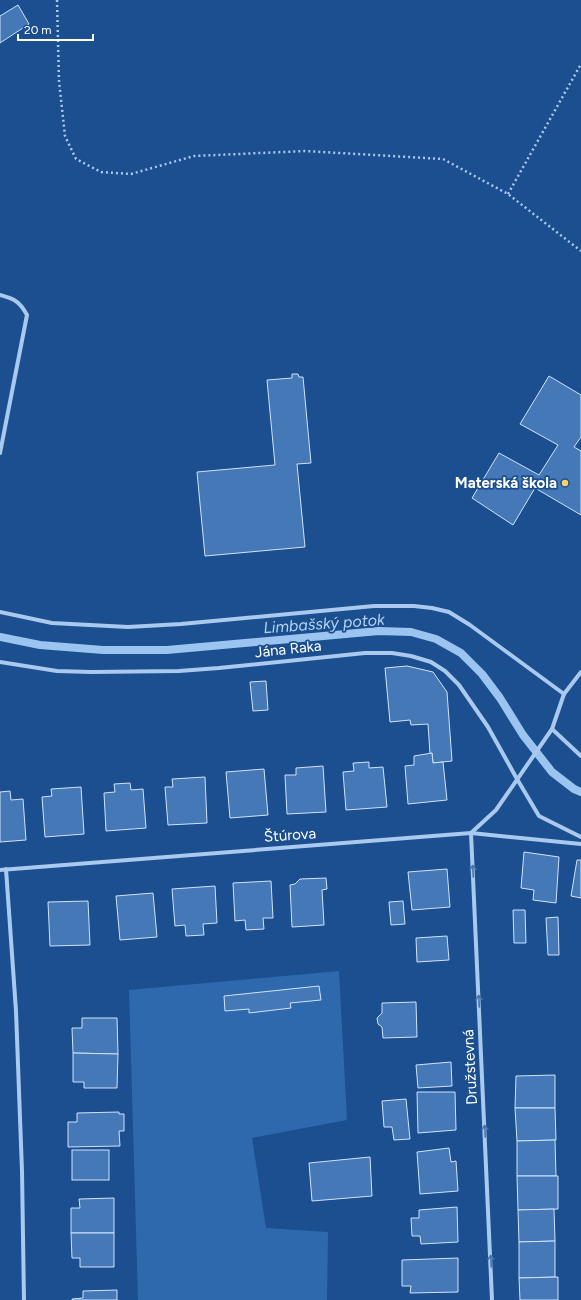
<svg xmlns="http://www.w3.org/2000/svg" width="581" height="1300" font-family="Figtree,sans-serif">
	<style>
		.green { fill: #2e69ad }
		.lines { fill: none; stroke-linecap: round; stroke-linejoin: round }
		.stream { stroke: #9cc4f0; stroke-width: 8 }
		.building { fill: #4478b7; stroke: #cfe3fa }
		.path { stroke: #a9c9ee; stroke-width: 2.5; stroke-dasharray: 2 3; stroke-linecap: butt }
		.minor { stroke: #a9c9ee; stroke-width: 4 }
		.oneway { stroke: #4674ac }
		.poi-dot { fill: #ffd166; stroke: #1b4f8f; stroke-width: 1.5 }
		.labels { text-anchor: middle; stroke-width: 3.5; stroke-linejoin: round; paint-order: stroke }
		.poi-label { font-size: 15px; font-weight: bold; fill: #fff; stroke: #1b4f8f; text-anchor: end }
		.street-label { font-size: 15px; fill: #fff; stroke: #1b4f8f }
		.water-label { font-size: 16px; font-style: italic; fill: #b5d3f5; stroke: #1b4f8f }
	</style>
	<rect width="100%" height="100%" fill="#1b4f8f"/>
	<polygon class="green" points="339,971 347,1120 252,1138 266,1228 328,1232 327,1300 138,1300 129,990"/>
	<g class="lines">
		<polyline class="stream" points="0,637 40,645 103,650 167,650 379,631 411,632 436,639 461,653 482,674 500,698 523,735 552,772 574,789 581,792"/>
	</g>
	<g class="building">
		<polygon points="18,5 29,24 0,43 0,16"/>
		<polygon points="292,374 298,374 299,377 303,377 311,463 297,464 305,547 205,556 197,472 275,465 267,380 292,378"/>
		<polygon points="549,376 581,395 581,437 574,447 581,451 581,515 535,488 513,525 472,498 499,453 539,475 558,445 520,424"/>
		<polygon points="407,666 433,672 447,692 452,761 433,763 432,753 430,754 428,724 411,725 410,720 390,722 385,668"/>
		<polygon points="266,681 268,710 253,711 250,682"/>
		<polygon points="432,753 433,763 443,762 447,800 408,804 405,766 414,765 414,756"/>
		<polygon points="369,762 369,768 383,767 387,807 346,810 343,772 354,771 353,763"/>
		<polygon points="323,766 326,812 287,814 285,775 296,775 296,768"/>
		<polygon points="264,769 268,815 230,818 226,772"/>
		<polygon points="205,777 207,823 168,825 165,787 173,787 172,779"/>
		<polygon points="130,783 131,790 143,789 146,828 106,831 104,793 115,792 114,784"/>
		<polygon points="81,787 84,834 45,837 42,797 52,796 51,789"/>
		<polygon points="10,791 11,800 23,799 26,840 0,842 0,792"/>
		<polygon points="524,852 559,857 556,903 533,900 534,890 521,888"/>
		<polygon points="577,860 581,860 581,898 571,896"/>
		<polygon points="447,869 450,907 412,910 408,872"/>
		<polygon points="326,878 327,889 322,890 324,925 292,927 290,885 295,884 300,879"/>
		<polygon points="271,881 273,918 263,918 264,929 246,930 245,920 235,921 233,883"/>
		<polygon points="215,886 217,923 203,924 204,935 186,936 185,925 175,926 172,889"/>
		<polygon points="153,893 157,937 120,940 116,896"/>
		<polygon points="88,901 90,945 50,946 48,902"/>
		<polygon points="403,901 405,924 391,925 389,902"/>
		<polygon points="513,910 525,910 526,943 514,943"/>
		<polygon points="558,917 559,955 548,955 546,918"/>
		<polygon points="447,936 449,960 417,962 416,938"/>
		<polygon points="319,986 321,1000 290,1003 291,1008 249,1013 249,1009 225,1011 224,996"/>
		<polygon points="416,1002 417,1037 383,1038 382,1027 378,1024 377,1018 382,1013 382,1003"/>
		<polygon points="82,1018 117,1018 118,1054 73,1053 72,1028 82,1028"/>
		<polygon points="73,1053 118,1054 117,1088 84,1088 84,1082 73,1082"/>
		<polygon points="451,1062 452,1086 418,1088 416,1065"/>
		<polygon points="555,1075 555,1108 515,1108 516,1076"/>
		<polygon points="417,1092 455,1092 456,1130 418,1133"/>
		<polygon points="406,1099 410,1139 394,1140 392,1127 384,1127 382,1101"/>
		<polygon points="515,1108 555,1108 556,1140 517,1141"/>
		<polygon points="119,1112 119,1114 124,1114 124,1131 119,1131 120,1146 68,1147 68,1122 77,1122 77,1113"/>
		<polygon points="555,1140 556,1176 517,1176 517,1141"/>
		<polygon points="449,1148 451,1162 456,1161 458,1191 420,1194 417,1152"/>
		<rect x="72" y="1150" width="37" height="30"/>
		<polygon points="370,1157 372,1196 312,1201 309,1163"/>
		<polygon points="517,1176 558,1176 558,1209 518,1210"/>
		<polygon points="114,1198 114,1233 71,1233 71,1208 80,1208 79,1199"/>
		<polygon points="457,1207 458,1242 421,1244 420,1236 412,1236 411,1218 419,1218 419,1210"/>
		<polygon points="554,1209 555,1241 519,1242 518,1210"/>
		<polygon points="71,1233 114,1233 114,1267 80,1267 80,1258 72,1258"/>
		<polygon points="555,1241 555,1277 519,1278 519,1242"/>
		<polygon points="458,1258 458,1292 410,1293 411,1286 402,1286 402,1260"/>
		<polygon points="558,1277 558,1300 520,1300 519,1278"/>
		<polygon points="117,1290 117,1300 72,1300 72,1299 83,1298 83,1291"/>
	</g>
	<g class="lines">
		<g class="path">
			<polyline points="57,0 59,81 65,136 76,159 101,172 131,174 194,156 305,151 443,159 508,194 581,251"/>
			<polyline points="508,194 581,64"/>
		</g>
		<g class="minor">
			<path d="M0,295C15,299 20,302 27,315L0,453"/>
			<polyline points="0,612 52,623 128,627 181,624 374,606 414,606 432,608 449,612 470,625 564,694"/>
			<polyline points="0,662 57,671 91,672 179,671 219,668 365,653 392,653 411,656 431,662 445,671 459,685 488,727 517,779 539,816 581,837"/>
			<polyline points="552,729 581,756"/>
			<polyline points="471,833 492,1300"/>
			<polyline points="471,833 496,810 552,729 564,694 581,672"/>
			<polyline points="6,869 16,1011 22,1171 24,1300"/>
			<polyline points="0,870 471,833 581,844"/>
		</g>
	</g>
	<defs><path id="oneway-shaft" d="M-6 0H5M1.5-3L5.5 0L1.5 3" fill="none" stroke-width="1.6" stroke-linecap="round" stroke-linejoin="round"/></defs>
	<g class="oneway">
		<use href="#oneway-shaft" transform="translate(473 871) rotate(-93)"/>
		<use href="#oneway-shaft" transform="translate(479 1001) rotate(-93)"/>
		<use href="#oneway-shaft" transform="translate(485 1131) rotate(-93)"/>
		<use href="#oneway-shaft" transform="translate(491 1261) rotate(-93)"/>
	</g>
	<circle class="poi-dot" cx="565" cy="483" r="4"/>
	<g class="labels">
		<g class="poi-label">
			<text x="557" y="488">Materská škola</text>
		</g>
		<g class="street-label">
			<text transform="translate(288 649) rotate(-6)" y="5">Jána Raka</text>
			<text transform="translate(290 835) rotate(-4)" y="5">Štúrova</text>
			<text transform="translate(470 1067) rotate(-93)" y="5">Družstevná</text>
		</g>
		<g class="water-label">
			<text transform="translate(324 623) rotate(-4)" y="6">Limbašský potok</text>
		</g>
	</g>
	<path d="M18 34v6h75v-6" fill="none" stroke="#ffffff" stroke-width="2"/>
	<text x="24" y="34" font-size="12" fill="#ffffff" stroke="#1b4f8f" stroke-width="3" paint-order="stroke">20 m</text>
</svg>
